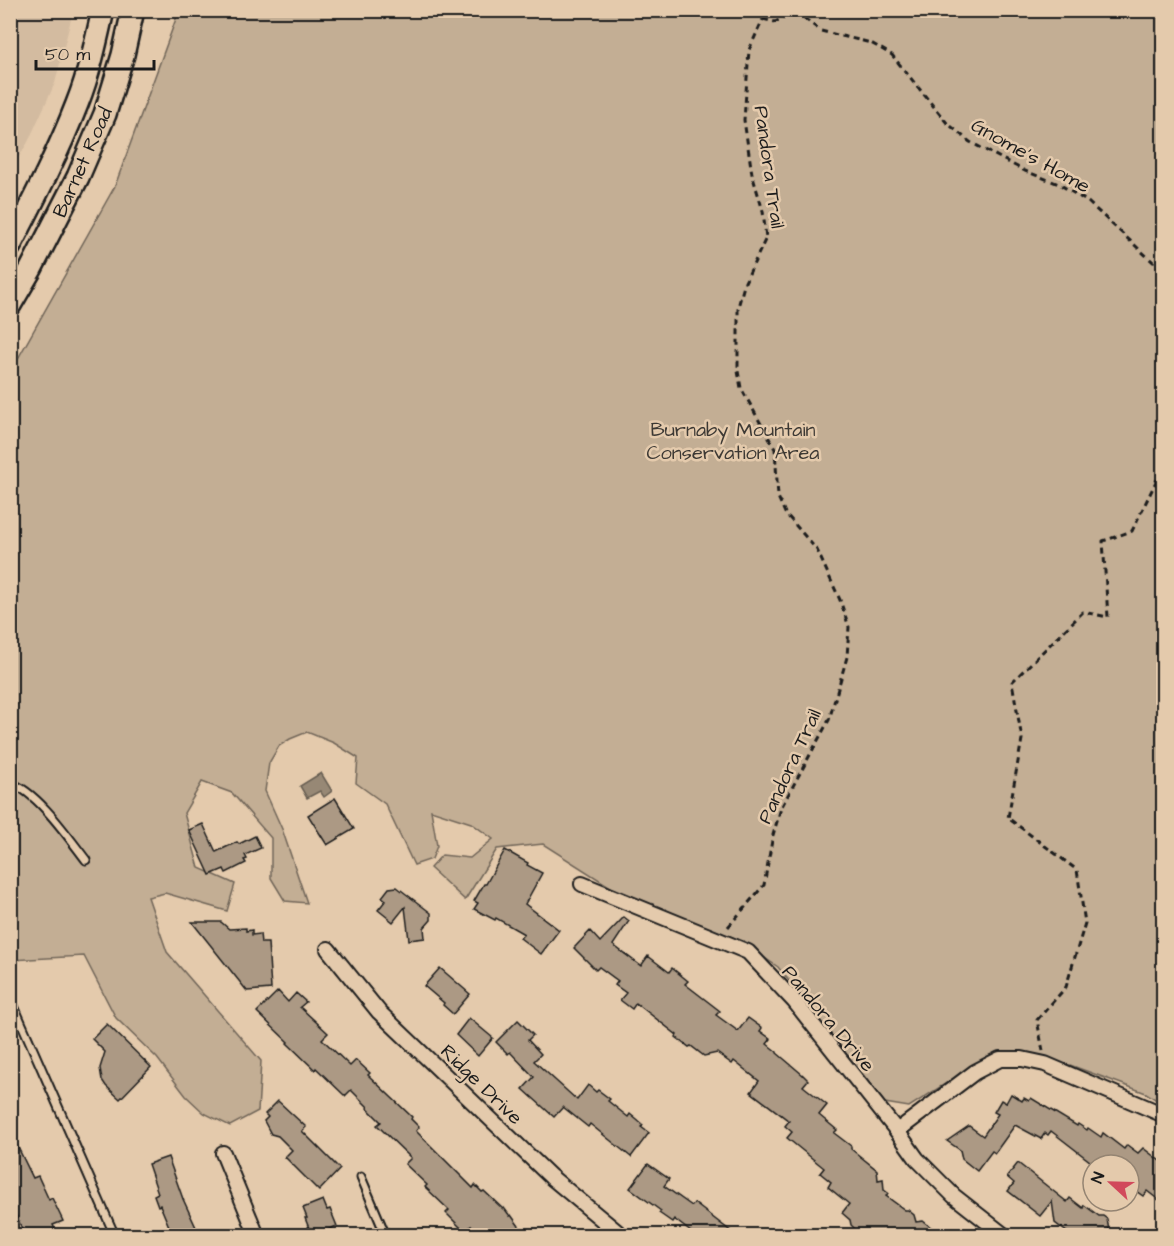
<svg xmlns="http://www.w3.org/2000/svg" width="1174" height="1246" font-family="'Architects Daughter',sans-serif">
	<style>
		.built { fill: #d3bba0 }
		.green { fill: #c3ae94; stroke: #706558; stroke-width: 1.5 }
		.water { fill: #978875; stroke: #665d51; stroke-width: 1.5 }
		.building { fill: #ac9984; stroke: #1c1c1c; stroke-width: 1.5 }
		.lines { fill: none; stroke-linecap: round; stroke-linejoin: round }
		.lane-casing { stroke: #1c1c1c; stroke-width: 11 }
		.street-casing { stroke: #1c1c1c; stroke-width: 18 }
		.primary-casing { stroke: #1c1c1c; stroke-width: 26 }
		.path { stroke: #1c1c1c; stroke-width: 3; stroke-dasharray: 6 4.5; stroke-linecap: butt }
		.lane { stroke: #e4caac; stroke-width: 7 }
		.street { stroke: #e4caac; stroke-width: 14 }
		.primary { stroke: #e4caac; stroke-width: 21 }
		.labels { text-anchor: middle; stroke-width: 5; stroke-linejoin: round; paint-order: stroke }
		.street-label { font-size: 20px; fill: #1c1c1c; stroke: #e4caac }
		.park-label { font-size: 20px; fill: #3d3934; stroke: #e4caac }
	</style>
	<rect width="100%" height="100%" fill="#e4caac"/>
	<filter id="ink" filterUnits="userSpaceOnUse"><feTurbulence type="fractalNoise" baseFrequency=".0167" numOctaves="2"/><feDisplacementMap in="SourceGraphic" scale="12" xChannelSelector="R" yChannelSelector="G"/><feConvolveMatrix kernelMatrix="1 2 1 2 8 2 1 2 1" color-interpolation-filters="sRGB"/></filter>
	<g filter="url(#ink)">
		<polygon class="built" points="11,10 73,11 55,83 28,142 11,170"/>
		<polygon class="green" points="177,11 1163,11 1163,1104 1146,1093 1070,1065 990,1055 909,1107 885,1103 778,967 737,939 620,893 543,844 497,849 465,900 430,868 442,855 470,858 493,839 471,823 431,810 437,846 432,859 414,865 385,804 356,783 358,758 334,743 307,732 290,739 279,746 269,763 265,791 282,829 307,903 285,901 271,878 271,838 232,793 202,782 184,813 199,868 235,884 227,911 165,893 148,897 167,952 261,1061 258,1111 230,1126 204,1113 186,1096 157,1058 116,1018 84,956 11,960 11,371 115,186 177,16"/>
		<polygon class="water" points="321,773 332,791 324,797 320,791 307,798 300,786"/>
		<g class="building">
			<polygon points="335,798 354,829 327,845 308,815"/>
			<polygon points="203,824 216,852 237,842 239,844 255,836 261,848 245,855 247,859 244,860 246,863 226,873 224,869 210,875 189,830"/>
			<polygon points="505,850 528,863 527,865 542,873 525,904 559,930 541,954 520,938 524,934 496,918 495,920 474,909 478,903 474,901 484,884 486,884"/>
			<polygon points="397,887 431,913 431,920 424,928 425,938 409,940 405,907 393,922 378,910 386,900 382,897 389,888"/>
			<polygon points="624,917 629,921 613,945 641,966 648,956 669,972 672,968 688,981 685,984 720,1011 716,1015 738,1031 748,1018 762,1028 760,1031 771,1039 767,1044 777,1052 777,1053 803,1075 808,1080 803,1086 827,1105 819,1115 837,1130 834,1133 851,1146 851,1149 877,1170 878,1180 883,1179 884,1190 888,1193 886,1196 905,1210 908,1210 914,1215 916,1222 923,1221 942,1236 855,1236 855,1229 851,1225 850,1220 842,1213 849,1204 828,1187 831,1182 820,1173 824,1168 787,1138 792,1132 785,1126 789,1121 751,1092 759,1081 734,1061 732,1064 717,1053 704,1056 691,1046 689,1047 676,1037 677,1035 636,1003 632,1009 620,1000 626,993 615,985 618,981 599,967 596,970 574,948 590,931 600,942"/>
			<polygon points="192,922 221,922 229,929 246,928 246,931 252,930 252,935 260,934 261,943 268,943 271,989 247,991"/>
			<polygon points="440,968 470,994 453,1014 443,1005 444,1003 424,986"/>
			<polygon points="278,991 288,1002 296,993 306,1002 300,1007 328,1033 322,1039 350,1066 356,1060 370,1073 368,1075 412,1117 411,1119 419,1127 416,1131 473,1188 475,1185 482,1192 484,1191 503,1209 504,1208 510,1216 511,1215 526,1236 478,1236 471,1226 465,1232 446,1213 449,1210 425,1187 427,1185 405,1164 411,1158 377,1125 381,1122 367,1108 368,1107 351,1090 345,1096 316,1068 315,1070 287,1043 288,1042 257,1012"/>
			<polygon points="469,1018 493,1038 478,1056 456,1035"/>
			<polygon points="518,1020 533,1035 528,1040 541,1054 534,1061 577,1100 588,1085 596,1092 598,1090 610,1099 608,1101 628,1117 630,1114 643,1125 641,1127 649,1133 631,1157 590,1124 588,1127 563,1107 554,1117 523,1089 534,1077 510,1052 508,1054 496,1042"/>
			<polygon points="107,1024 151,1067 120,1099 106,1086 102,1080 100,1068 105,1052 92,1039"/>
			<polygon points="1011,1094 1022,1101 1024,1098 1029,1101 1031,1098 1077,1126 1078,1124 1087,1130 1088,1128 1101,1137 1103,1133 1124,1149 1127,1145 1138,1153 1143,1148 1164,1164 1164,1204 1147,1191 1143,1196 1129,1186 1129,1165 1095,1165 1051,1131 1048,1135 1045,1133 1041,1139 1015,1125 995,1153 992,1151 977,1171 962,1159 960,1150 947,1141 969,1126 983,1136 998,1114 994,1112 1001,1100 1006,1103"/>
			<polygon points="278,1101 306,1127 302,1131 340,1169 319,1191 285,1157 292,1150 278,1136 271,1134 264,1121 268,1117 265,1114"/>
			<polygon points="10,1131 33,1178 38,1176 49,1200 52,1198 63,1221 53,1225 58,1236 25,1236 17,1217 10,1203"/>
			<polygon points="168,1157 183,1199 200,1236 173,1236 160,1205 158,1206 154,1195 158,1193 148,1164"/>
			<polygon points="1018,1163 1067,1202 1070,1198 1083,1208 1084,1205 1099,1216 1103,1216 1107,1219 1110,1236 1072,1236 1055,1223 1052,1201 1040,1216 1008,1191 1014,1183 1007,1177"/>
			<polygon points="648,1164 669,1179 664,1186 692,1206 694,1203 737,1236 696,1236 674,1219 672,1222 659,1213 661,1211 630,1188"/>
			<polygon points="323,1200 327,1210 330,1209 337,1226 312,1236 305,1218 307,1218 303,1208"/>
		</g>
		<g class="lines">
			<g class="lane-casing">
				<g id="lane">
					<path d="M10,783C37,791 69,838 86,860"/>
					<polyline points="10,997 115,1236"/>
					<polyline points="361,1177 386,1236"/>
				</g>
			</g>
			<g class="street-casing">
				<g id="street">
					<polyline points="582,884 748,952 794,1001 897,1131 917,1159 954,1196 1005,1236"/>
					<polyline points="328,949 379,1012 551,1177 622,1236"/>
					<polyline points="897,1131 975,1072 1000,1059 1022,1059 1045,1064 1164,1115"/>
					<polyline points="223,1153 257,1236"/>
				</g>
			</g>
			<g class="primary-casing">
				<g id="primary">
					<path d="M10,246C34,199 58,153 77,104C89,74 96,42 103,10"/>
					<polyline points="10,305 31,269 78,177 105,114 123,55 133,10"/>
				</g>
			</g>
			<g class="path">
				<polyline points="757,10 763,19"/>
				<polyline points="796,12 821,31 871,43 892,55 947,123 970,142 1025,171 1059,184 1088,202 1164,272"/>
				<polyline points="763,19 775,22 798,10"/>
				<polyline points="728,927 764,885 773,835 781,808 829,720 847,657 849,627 840,600 817,550 785,513 778,497 775,449 741,388 738,371 738,307 745,282 766,238 763,211 752,174 744,120 749,50 763,19"/>
				<polyline points="1043,1051 1037,1020 1066,987 1085,923 1077,870 1008,818 1022,739 1012,682 1083,612 1108,617 1103,541 1132,531 1164,465"/>
			</g>
			<use href="#lane" class="lane"/>
			<use href="#street" class="street"/>
			<use href="#primary" class="primary"/>
		</g>
	</g>
	<g class="labels">
		<g class="street-label">
			<text transform="translate(1031 155) rotate(29)" y="7">Gnome's Home</text>
			<text transform="translate(82 162) rotate(-66)" y="7">Barnet Road</text>
			<text transform="translate(770 167) rotate(82)" y="7">Pandora Trail</text>
			<text transform="translate(789 766) rotate(-65)" y="7">Pandora Trail</text>
			<text transform="translate(829 1018) rotate(50)" y="7">Pandora Drive</text>
			<text transform="translate(482 1084) rotate(44)" y="7">Ridge Drive</text>
		</g>
		<g class="park-label">
			<text x="733" y="436">Burnaby Mountain<tspan x="733" dy="23">Conservation Area</tspan></text>
		</g>
	</g>
	<rect width="1174" height="1246" fill="none" stroke="#e4caac" stroke-width="36"/>
	<rect x="18" y="18" width="1138" height="1210" fill="none" stroke="#1c1c1c" stroke-width="2" filter="url(#ink)"/>
	<g transform="translate(1111 1183) rotate(292)"><circle r="28" fill="#e4caac" stroke="#948472" stroke-width="1.5"/>
	<path d="M0-4.5L10 22L0 15L-10 22Z" fill="#d1495b"/>
	<text y="-9" font-size="16" font-weight="bold" text-anchor="middle" fill="#1c1c1c">N</text>
	</g>
	<path d="M36 60v9h118v-9" fill="none" stroke="#1c1c1c" stroke-width="3"/>
	<text x="45" y="60" font-size="18" fill="#1c1c1c" stroke="#e4caac" stroke-width="4.5" paint-order="stroke">50 m</text>
</svg>
